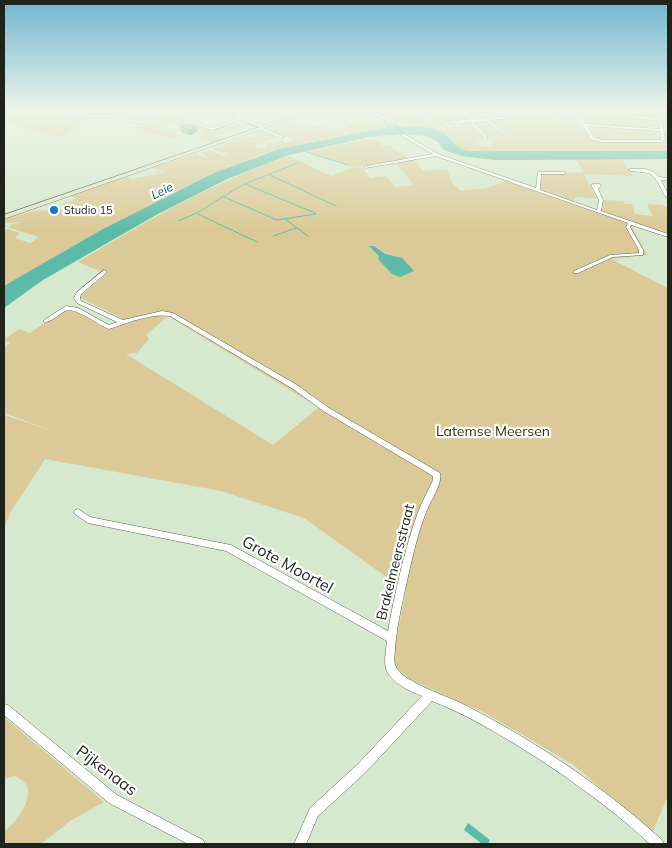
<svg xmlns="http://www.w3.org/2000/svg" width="672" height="848" font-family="Mulish,sans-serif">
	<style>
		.green { fill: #dbca97; fill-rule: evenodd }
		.water { fill: #5cbaa9 }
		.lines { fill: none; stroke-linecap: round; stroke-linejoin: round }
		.stream { stroke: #5cbaa9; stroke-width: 1 }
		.ferry { stroke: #0a5c50; stroke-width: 1; stroke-dasharray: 4 2.5; stroke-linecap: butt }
		.street-casing { stroke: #55654e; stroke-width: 1 }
		.secondary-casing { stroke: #55654e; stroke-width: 1 }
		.street { fill: #fff; fill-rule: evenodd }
		.secondary { fill: #e3e6ca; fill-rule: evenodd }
		.wall { fill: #66a381 }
		.shaded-wall { fill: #538569 }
		.building { fill: #77be96; stroke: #538569 }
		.poi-dot { fill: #137bc6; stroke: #fff; stroke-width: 2 }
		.labels { text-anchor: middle; stroke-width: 4.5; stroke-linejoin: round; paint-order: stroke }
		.far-poi-label { font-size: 11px; fill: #1e241b; stroke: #fff; text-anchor: start }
		.far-water-label { font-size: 12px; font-style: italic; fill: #0a5c50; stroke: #fff }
		.park-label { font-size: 14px; fill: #382d0e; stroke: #fff }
		.street-label { font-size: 14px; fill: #1e241b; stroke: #fff }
		.near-street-label { font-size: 16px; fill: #1e241b; stroke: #fff }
	</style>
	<rect width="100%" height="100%" fill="#d6e8cd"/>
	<g class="green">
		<polygon points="14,111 53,113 61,111 84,118 94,117 60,137 4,122 4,115"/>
		<polygon points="71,111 103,111 104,113 145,111 157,116 141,121 120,115 93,115 98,112 89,115"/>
		<polygon points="155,111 189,111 185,113 190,115 179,119 181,120 180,121 214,130 243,122 258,127 244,131 254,127 248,126 237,131 233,129 231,132 228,130 225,134 213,136 227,138 213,143 197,138 204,134 169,123 160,127 183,135 171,139 134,128 167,115"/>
		<path d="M328,111H343L342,112L353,117L358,115L355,113L365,112L363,111L369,112L364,114L367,116L354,119L344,115L338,117L345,120L357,119L344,123L349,125L371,117L377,121L383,120L393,124L392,126L386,125L383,128L318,140L264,153L216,172L101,230L4,286V246L6,245L4,244V231L7,229L20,233L15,238L30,243L39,237L4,226L11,227L10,225L22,222L4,223V220C22,214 40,207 58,212L67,209L62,205L77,198L70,197L119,179L126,177L135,180V178L161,174L153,171L170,174L153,168L196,154L210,159L202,153L209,150L223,156L228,154L211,149L244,137H256L252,134C262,130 268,133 277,137L252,147L268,148L265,143L269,142L268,143H278L277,141L288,139L283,141L285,143L295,140L268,130H278L273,126L287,121L305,128L315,125L331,128L337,132L336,130L348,127L329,117L331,114H328L333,113Z"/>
		<path d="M390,111H418L421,114H409L419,119L426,118L422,119L424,122L431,119L423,111H455L451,112L454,113L458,111L469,119L429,126H439L442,130L445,129L442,125L451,128L454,125L453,122L457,127H462L458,122L467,121L483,136V139L477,140L482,146H492L490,144L493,143L472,120H486L493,128L482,129H494L497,132H502L510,139L502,128H499L490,120L515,118L522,124L521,121L525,120L517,117L546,115L550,120L552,119L550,117L558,120L557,116L550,114C565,114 573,113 582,127H568H574L576,131H582L577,128H582L590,139L605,142H663L666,140L663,122H668V143L663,144L668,146V151H468L453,145L441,132L392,120L396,118L390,119L378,114L393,113Z"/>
		<polygon points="602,111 666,111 667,114 655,113 656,116 667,115 667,118"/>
		<polygon points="594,114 654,120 657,127 589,125 580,115"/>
		<polygon points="599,127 656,131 659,138 602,140 595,138 589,129"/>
		<path d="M374,138L383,146L389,145L409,159L355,167L363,168L370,178L386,176L396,187L414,185L396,163L413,160L423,171L447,169L452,183L461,191L487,188L507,180L630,223L647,255L611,259L668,288V796L652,833L574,765L483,712L411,680L394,666V650L406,591L304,518L221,491L45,459L10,513L4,529V415L53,431L4,413V348L10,343L4,340L19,329L30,333L65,309L74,310L110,328L129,322L79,297L106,274L78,262C145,222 214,181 289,156L331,176L354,167L305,152ZM168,316L318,407V408L273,445L126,354L137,353L149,339L146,335Z"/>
		<polygon points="621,158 633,176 584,174 597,199 576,197 572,201 540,189 540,174 585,172 575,159"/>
		<polygon points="603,200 623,201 625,204 632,204 635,214 653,216 647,204 662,205 668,208 668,234 602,212"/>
		<path d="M4,717L104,802L70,821L41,844H4V831C15,825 36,797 25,783C23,781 19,778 15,776L4,779Z"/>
	</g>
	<g class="water">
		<path d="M384,123C390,128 412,125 422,127C430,128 441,130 447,136C457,145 453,146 468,151H668V159L495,160L461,156L444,150L438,142L426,136L404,134L369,137L289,155L227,179L156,215L43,280L4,308V286L9,283L101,230L216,172L279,149L383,128L386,127Z"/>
		<polygon points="369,246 374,246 385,254 402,258 414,271 400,277 392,274 378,259 379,256"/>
		<polygon points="468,823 490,840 488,844 482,844 464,830"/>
	</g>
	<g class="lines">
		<g class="stream">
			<polyline points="230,116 237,118"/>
			<polyline points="181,118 190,115"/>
			<polyline points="236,121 240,120 257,127"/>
			<polyline points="230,124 234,122"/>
			<polyline points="215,130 228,125"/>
			<polyline points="306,152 348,165"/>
			<polyline points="270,175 336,206"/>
			<polyline points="245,184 315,213"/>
			<polyline points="61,195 144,167"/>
			<polyline points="224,197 277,220 316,214"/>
			<polyline points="198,214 257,242"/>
			<polyline points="4,215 57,196"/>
			<polyline points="285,219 308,236"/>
			<polyline points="178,221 197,213 242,185 298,163"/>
			<polyline points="273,236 296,228"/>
		</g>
		<polyline class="ferry" points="395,125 403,134"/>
		<g class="street-casing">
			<g id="street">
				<polygon points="8,111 13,111 4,115 4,113"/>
				<polygon points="64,111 70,111 84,115 114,115 141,122 159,116 149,111 154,111 164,116 141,124 114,117 84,117"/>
				<polygon points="199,111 204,111 186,119 212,128 238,118 222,111 227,111 264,126 263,128 284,137 281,138 259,129 260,127 241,119 212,130 181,119"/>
				<polygon points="367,111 372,111 396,123 393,124"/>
				<polygon points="418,111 422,111 429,117 427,118 418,117 418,115 421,114"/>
				<path d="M459,111H463L474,119L579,111H595L668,120V122L662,121L665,139L662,142H601L591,139L576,113L490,120L500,129L499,131L486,121L473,122L487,137V139H486L470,122L442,124L440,123L471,119ZM588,112L658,121L660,129L585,124L579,113ZM587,126L660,131L661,139L660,140H601L593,137Z"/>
				<polygon points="402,134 404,134 438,154 536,188 538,172 565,172 566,173 564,174 541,174 540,190 597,210 599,200 591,185 593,184 600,184 601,185 598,189 603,200 601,211 668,234 668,237 631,225 630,227 643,250 643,255 613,257 578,273 574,273 574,271 610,255 639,253 639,250 626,227 628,223 436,156 365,168 364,167 366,166 433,154 402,136"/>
				<path d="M631,169H646L654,172L659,177L668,178V180H661L668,194V197L665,196C653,173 656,173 630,171L629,170Z"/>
				<path d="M104,270L107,272L106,273L81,294L80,298L81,301L123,320L162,311L173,313L297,385L329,408L440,473C443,484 429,503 425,515C417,536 412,559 407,581C402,603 397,626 395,648C395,654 393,662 396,667C402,682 450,697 465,705C536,742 603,786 662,840L664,844H650C610,807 566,776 520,747C492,730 463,713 432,701L366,772L318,816L306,844H294L310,808L358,764L422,696C410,691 391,683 386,669C384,660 386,650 387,641L226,551L88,523L75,514L74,512L75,510L78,509L90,517L231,545L388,631C395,592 404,552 417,515C421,503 428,492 433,480V476L325,412L293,389L170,316C151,313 127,323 109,329C98,325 75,306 65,311C58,315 52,322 44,322V320L66,306L78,308L109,325L117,322L77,303L74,298L77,292Z"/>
				<polygon points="4,704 8,705 117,795 203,840 205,844 188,844 109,803 4,715"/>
			</g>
		</g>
		<g class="secondary-casing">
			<polygon id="secondary" points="306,111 313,111 4,219 4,215"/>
		</g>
		<use href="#street" class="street"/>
		<use href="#secondary" class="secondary"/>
	</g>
	<polygon class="wall" points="180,126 197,132 190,135 181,132"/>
	<polygon class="shaded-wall" points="196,127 197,132 190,135 189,130"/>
	<polygon class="building" points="186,124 196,127 189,130 180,126"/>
	<linearGradient id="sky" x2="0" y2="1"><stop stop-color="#70b6cf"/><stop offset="0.48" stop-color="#edf5e8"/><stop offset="1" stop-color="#edf5e8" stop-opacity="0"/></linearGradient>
	<rect width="672" height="230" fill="url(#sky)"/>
	<circle class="poi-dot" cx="54" cy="210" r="5"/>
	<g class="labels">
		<g class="far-poi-label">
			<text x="64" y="214">Studio 15</text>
		</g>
		<g class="far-water-label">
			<text transform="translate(162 191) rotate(-26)" y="4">Leie</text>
		</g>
		<g class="park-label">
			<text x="493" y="436">Latemse Meersen</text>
		</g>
		<g class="street-label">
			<text transform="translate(395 562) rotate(-76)" y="5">Brakelmeersstraat</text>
		</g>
		<g class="near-street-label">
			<text transform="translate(288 564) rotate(29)" y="6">Grote Moortel</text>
			<text transform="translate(107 770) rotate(37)" y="6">Pijkenaas</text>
		</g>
	</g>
	<rect width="672" height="848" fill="none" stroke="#1e241b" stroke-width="10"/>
</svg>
